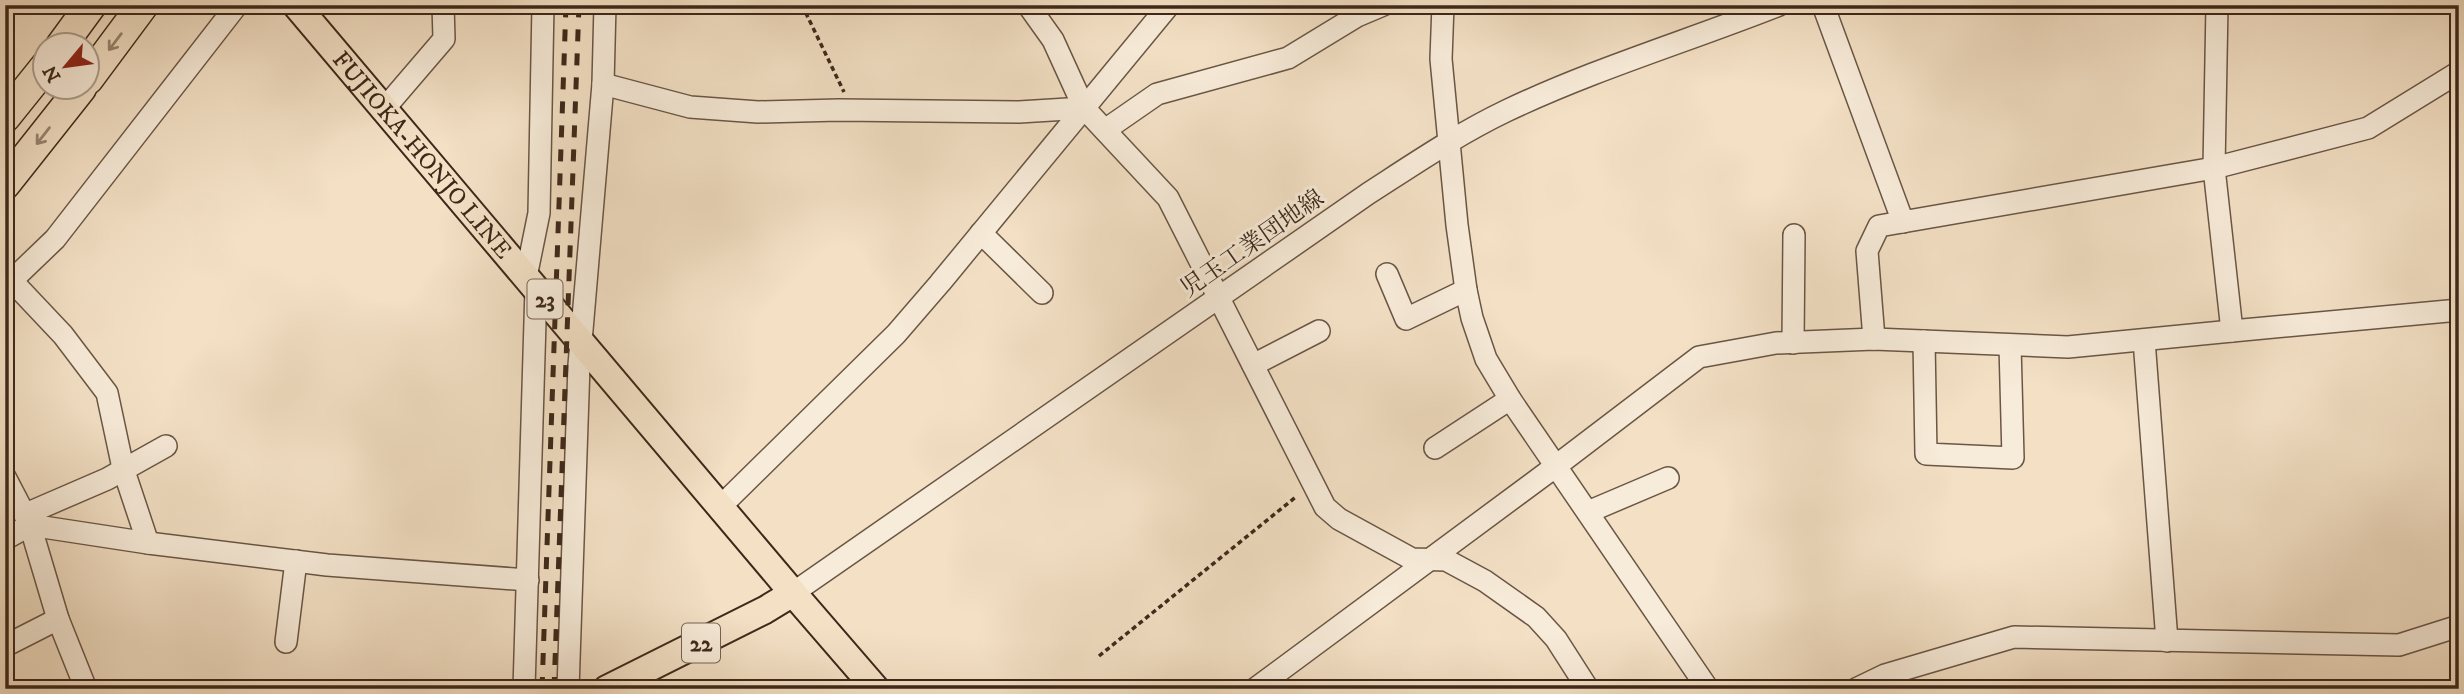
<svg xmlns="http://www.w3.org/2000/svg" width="2464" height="694" font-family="'IM FELL DW Pica','Noto Serif JP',serif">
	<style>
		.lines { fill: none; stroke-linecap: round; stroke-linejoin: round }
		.minor-casing { stroke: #6a5645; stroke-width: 24 }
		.major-casing { stroke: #3d281a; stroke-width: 30 }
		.highway-casing { stroke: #3d281a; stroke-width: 33 }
		.path { stroke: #3d281a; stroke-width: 3.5; stroke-dasharray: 5 3.5; stroke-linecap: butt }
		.minor { stroke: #f7ebd9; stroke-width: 21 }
		.major { stroke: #f3e0c5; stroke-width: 26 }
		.highway { stroke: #f3e0c5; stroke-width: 30 }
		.rail { stroke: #3d281a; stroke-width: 5; stroke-dasharray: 12 12; stroke-linecap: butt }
		.oneway { stroke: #988470 }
		.labels { text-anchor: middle; stroke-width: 6; stroke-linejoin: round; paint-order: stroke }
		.shield { fill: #f7ebd9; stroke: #756253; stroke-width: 2 }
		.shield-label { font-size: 23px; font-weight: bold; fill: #3d281a }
		.street-label { font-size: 24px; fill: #3d281a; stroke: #f7ebd9 }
	</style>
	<rect width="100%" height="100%" fill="#f3e0c5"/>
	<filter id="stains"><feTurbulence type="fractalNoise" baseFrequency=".00286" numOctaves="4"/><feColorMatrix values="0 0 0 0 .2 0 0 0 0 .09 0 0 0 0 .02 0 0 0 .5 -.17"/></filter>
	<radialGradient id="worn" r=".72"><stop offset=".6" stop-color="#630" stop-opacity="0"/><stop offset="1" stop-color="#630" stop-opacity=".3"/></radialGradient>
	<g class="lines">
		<g class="minor-casing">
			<g id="minor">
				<polyline points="1028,5 1053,40 1084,108 1168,198 1325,507 1339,519 1412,559 1446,560 1485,581 1536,617 1556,639 1588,689"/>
				<polyline points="1443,5 1441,59 1457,225 1466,290 1472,318 1486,359 1510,399 1708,689"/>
				<polyline points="1823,5 1903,222"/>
				<polyline points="2217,5 2214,168 2232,331 2459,310"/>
				<polyline points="603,84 690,107 758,112 839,110 1019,112 1084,108"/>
				<polyline points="384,109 444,39 443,5"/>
				<polyline points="1105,130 1157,94 1288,58 1357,16 1383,5"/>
				<polyline points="981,233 1042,293"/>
				<polyline points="1387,274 1406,319 1466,290"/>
				<polyline points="526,277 539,213 543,5"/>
				<polyline points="12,281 63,335 107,393 123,468 148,543"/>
				<polyline points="5,287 55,239 237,5"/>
				<polyline points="1874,339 1867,251 1879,226 2214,168 2368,128 2459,72"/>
				<polyline points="2144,340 2167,641"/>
				<polyline points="1924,341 1926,454 2013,458 2010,345"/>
				<polyline points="1793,343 1794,235"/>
				<polyline points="1253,365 1319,331"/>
				<polyline points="1435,448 1510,399"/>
				<polyline points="5,477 30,525 58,619 86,689"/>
				<polyline points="720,507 896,334 940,283 1169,5"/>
				<polyline points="1588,512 1668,478"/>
				<polyline points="30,525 33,511 107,479 166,446"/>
				<polyline points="5,539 30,525 148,543 327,565 528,580"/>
				<path d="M793,593L1369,193C1414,164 1458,134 1506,111C1594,69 1688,41 1779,5"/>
				<polyline points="286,642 296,561"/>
				<polyline points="5,646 58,619"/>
				<polyline points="524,689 536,288"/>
				<polyline points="568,689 579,365 603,84 605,5"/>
				<polyline points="1255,689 1556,466 1699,357 1776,343 1874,339 2068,347 2232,331"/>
				<polyline points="1856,689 1885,675 2014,637 2399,645 2459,626"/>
			</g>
		</g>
		<g class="major-casing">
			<g id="major">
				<path id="s1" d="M296,5L793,593L876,689"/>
				<polyline points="607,689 765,610 793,593"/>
			</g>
		</g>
		<g class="highway-casing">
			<g id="highway">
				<polyline points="61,46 91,5"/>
				<polyline points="88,79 143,5"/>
				<polyline points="5,117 46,66"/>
				<polyline points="5,184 81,88"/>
			</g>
		</g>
		<g class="path">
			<polyline points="802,5 844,92"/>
			<polyline points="1099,656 1297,496"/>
		</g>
		<use href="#minor" class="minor"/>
		<use href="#major" class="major"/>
		<use href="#highway" class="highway"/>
		<g class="rail">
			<polyline points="542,689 566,5"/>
			<polyline points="554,689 579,5"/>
		</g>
	</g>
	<defs><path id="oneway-shaft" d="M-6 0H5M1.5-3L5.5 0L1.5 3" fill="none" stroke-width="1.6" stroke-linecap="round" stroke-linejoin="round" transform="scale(1.75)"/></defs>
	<g class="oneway">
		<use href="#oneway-shaft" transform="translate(115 42) rotate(127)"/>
		<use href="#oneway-shaft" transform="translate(43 136) rotate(128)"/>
	</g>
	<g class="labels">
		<g class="shield">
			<rect x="527.5" y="279.5" width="35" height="39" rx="5"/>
			<rect x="682" y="623.5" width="38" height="39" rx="5"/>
		</g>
		<g class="shield-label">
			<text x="545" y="307">23</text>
			<text x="701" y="651">22</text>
		</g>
		<g class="street-label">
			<text dy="8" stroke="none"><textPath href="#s1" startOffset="196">FUJIOKA-HONJO LINE</textPath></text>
			<text transform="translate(1252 243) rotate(-35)" y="8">児玉工業団地線</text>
		</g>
	</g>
	<rect width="2464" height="694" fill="none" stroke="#f3e0c5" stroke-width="28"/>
	<rect x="7" y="7" width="2450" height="680" fill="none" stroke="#3d281a" stroke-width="3.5"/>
	<rect x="14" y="14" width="2436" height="666" fill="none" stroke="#3d281a" stroke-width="2"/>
	<g transform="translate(66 66) rotate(241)"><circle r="33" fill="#f7ebd9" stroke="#ad9d8d" stroke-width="2"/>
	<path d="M0-5L12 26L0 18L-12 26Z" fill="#8f2418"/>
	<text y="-10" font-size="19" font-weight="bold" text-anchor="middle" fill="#3d281a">N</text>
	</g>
	<rect width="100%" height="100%" filter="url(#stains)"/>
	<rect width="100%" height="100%" fill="url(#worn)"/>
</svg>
